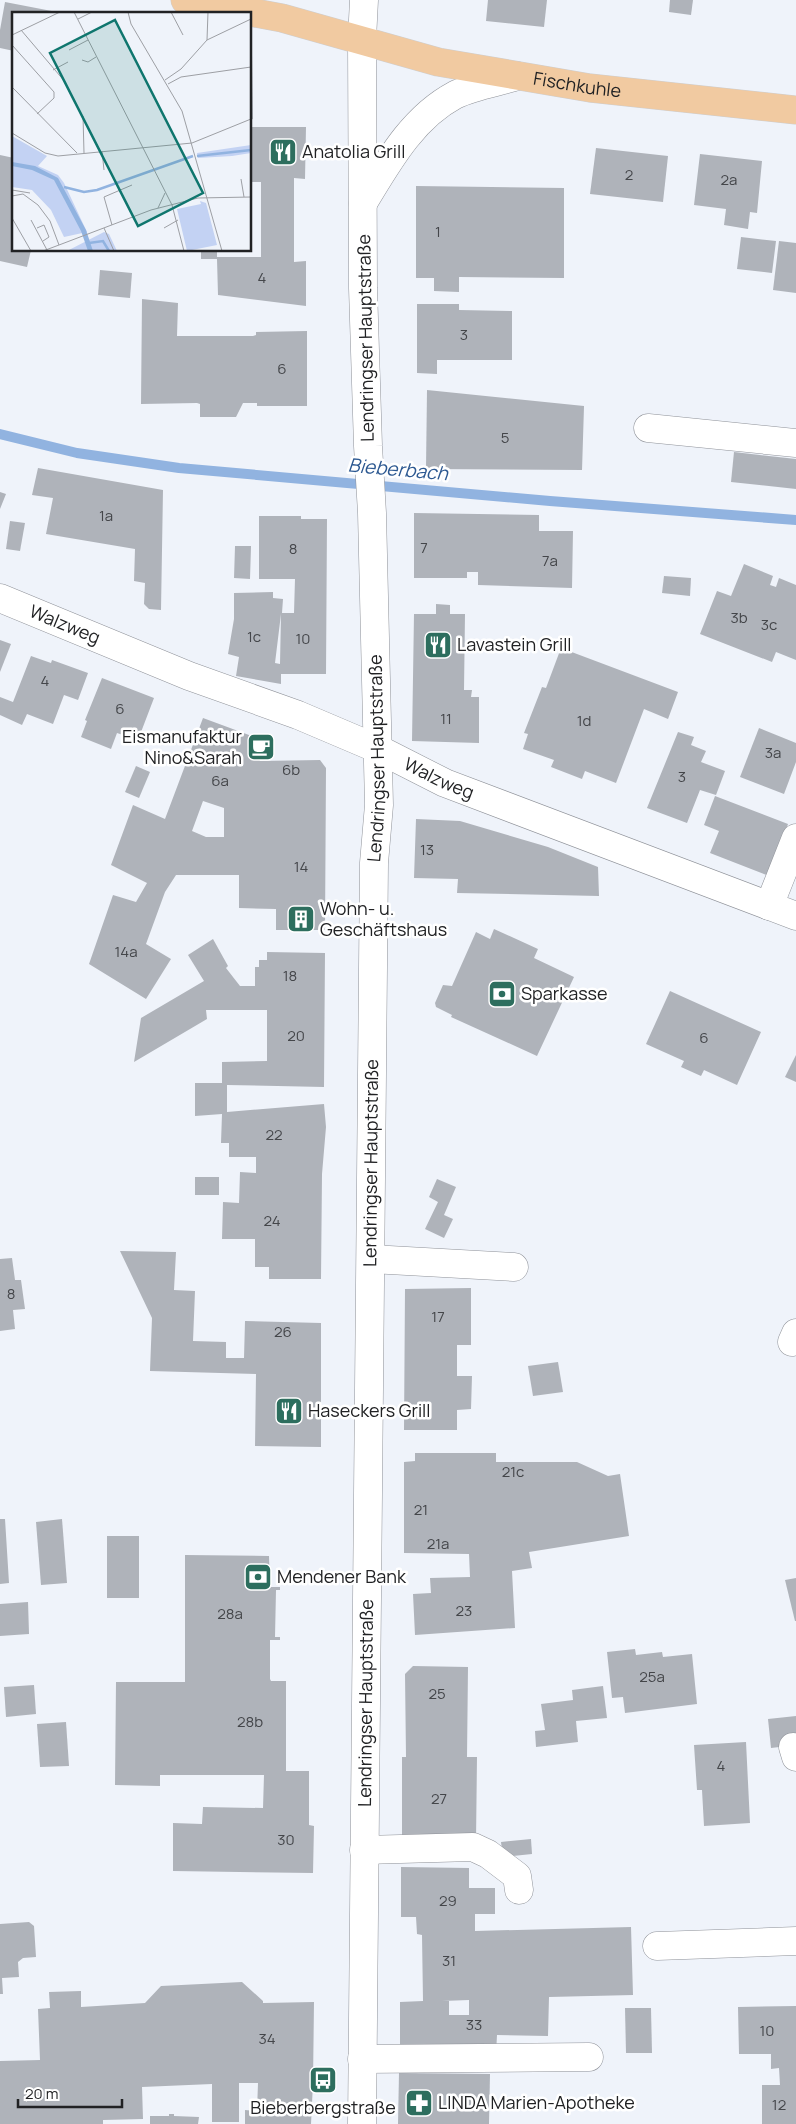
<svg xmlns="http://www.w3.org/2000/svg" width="796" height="2124" font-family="Manrope,sans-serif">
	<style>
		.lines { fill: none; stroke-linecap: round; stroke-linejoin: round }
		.stream { stroke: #91b3e0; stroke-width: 10 }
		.building { fill: #afb3ba; fill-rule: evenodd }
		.minor-casing { stroke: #8f9299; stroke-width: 29 }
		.major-casing { stroke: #cececf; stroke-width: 29 }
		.minor { stroke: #fff; stroke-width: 28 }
		.major { stroke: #f1caa1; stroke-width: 28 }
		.labels { text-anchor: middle; stroke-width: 5; stroke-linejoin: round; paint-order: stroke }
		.number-label { font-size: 15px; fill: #44464a }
		.street-label { font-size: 18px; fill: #212224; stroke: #fff }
		.poi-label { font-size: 18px; fill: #212224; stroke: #fff; text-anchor: start }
		.water-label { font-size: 19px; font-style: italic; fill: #2c5891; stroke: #fff }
		.inset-river { fill: none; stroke: #91b3e0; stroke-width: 2.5 }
		.inset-road { fill: none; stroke: #9d9fa4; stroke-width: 1 }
		.view { fill: #0f766e; fill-opacity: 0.15; stroke: #0f766e; stroke-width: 2.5 }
		.inset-edge { fill: none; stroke: #212224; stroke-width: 2.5 }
	</style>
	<rect width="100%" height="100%" fill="#eff3fa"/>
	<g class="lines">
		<polyline class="stream" points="0,434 77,453 179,468 550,501 796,520"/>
	</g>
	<g class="building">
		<polygon points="488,0 547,0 544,27 486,21"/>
		<polygon points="670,0 693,0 691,15 669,12"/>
		<polygon points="5,2 62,13 61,14 14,14 14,51 0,48 0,30"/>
		<polygon points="250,54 252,55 253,119 250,120"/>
		<polygon points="250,127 306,127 305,179 294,178 294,262 306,261 306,306 218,295 217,259 201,259 201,250 217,250 217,257 261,257 261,182 250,182"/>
		<polygon points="596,148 668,156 663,202 590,194"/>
		<polygon points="700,154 762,161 757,213 750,212 748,229 724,225 726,209 694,205"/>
		<polygon points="0,155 14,158 14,250 31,250 27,267 0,261"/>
		<polygon points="416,186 564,188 564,278 459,277 459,292 434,291 434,278 416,278"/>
		<polygon points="741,237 776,241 772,273 737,269"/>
		<polygon points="779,241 796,243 796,293 773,290"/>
		<polygon points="100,270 132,273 130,298 98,295"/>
		<polygon points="142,299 178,303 177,336 253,336 256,335 256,332 307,331 307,406 257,406 257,403 243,403 236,417 200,417 200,404 197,403 141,404"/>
		<polygon points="417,304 459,304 459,310 512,311 512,360 437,360 437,374 417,373"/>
		<polygon points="427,390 584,406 582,470 426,469"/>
		<polygon points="734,452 796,459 796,489 731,482"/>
		<polygon points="38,468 163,490 161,610 149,609 144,604 145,583 134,581 135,549 46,534 53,498 32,495"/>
		<polygon points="0,492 6,494 0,509"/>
		<polygon points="414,513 539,515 539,531 573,531 572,588 478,585 478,572 467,572 467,578 414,578"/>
		<path d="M259,516H301V519H327L326,674H281V684L236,676L239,657L228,654L234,619V593L273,592V598L283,599L282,613H294L295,579H259ZM281,614L280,664L275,663Z"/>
		<polygon points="10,521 25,523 20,551 6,549"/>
		<polygon points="235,546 251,546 250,579 234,578"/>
		<polygon points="744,564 773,576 770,585 776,587 779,578 796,585 796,660 776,652 772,662 700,634 717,591 731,596"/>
		<polygon points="664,576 691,578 690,596 662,593"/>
		<polygon points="436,604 450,605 450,614 465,614 464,690 472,690 471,697 479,697 479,743 412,741 414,614 436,614"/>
		<polygon points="0,640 11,644 0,672"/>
		<polygon points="561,648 678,692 668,719 644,709 616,783 585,771 582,779 551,767 554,760 523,749 528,734 524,733 542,687 546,688"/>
		<polygon points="31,656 51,663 52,660 88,673 78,700 64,695 53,724 27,714 22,725 0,715 0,697 13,702"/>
		<polygon points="102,678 154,698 138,740 117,733 111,749 81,737 87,721 85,720"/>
		<path d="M203,718L249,735L260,761L320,760L326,768L325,930H276V909L239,908V875H176L165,892L146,944L171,959L146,999L89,964L113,895L136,902L147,883L111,865L133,805L165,819ZM203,801L224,808V837H206L192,831Z"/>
		<polygon points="759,728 796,743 796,762 784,794 740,777"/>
		<polygon points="678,732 694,737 691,745 706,751 701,762 725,771 716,795 700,790 687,823 647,808"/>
		<polygon points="136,766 150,772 139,798 125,792"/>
		<polygon points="715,796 788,824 769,876 710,853 719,831 704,825"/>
		<polygon points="416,819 460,821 548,847 598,867 599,896 457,893 458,879 414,878"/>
		<polygon points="494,929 538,949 534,958 574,977 537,1056 451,1017 452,1015 436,1007 435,1003 443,985 452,986 476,932 490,939"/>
		<polygon points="213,939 228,966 226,968 240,986 255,986 255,967 259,967 259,960 267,960 267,952 325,953 324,1087 227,1085 227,1112 324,1104 326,1127 322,1174 321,1279 269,1279 269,1267 255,1267 255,1239 222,1239 223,1202 239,1203 240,1172 256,1173 256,1157 229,1157 229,1143 221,1143 222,1114 195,1116 195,1083 222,1083 222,1062 267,1061 267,1010 206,1010 207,1019 134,1062 141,1018 204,981 188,955"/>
		<polygon points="670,991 761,1032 737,1085 704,1070 701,1076 681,1067 684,1061 646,1044"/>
		<polygon points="796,1055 796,1082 785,1077"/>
		<rect x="195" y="1177" width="24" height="18"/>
		<polygon points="437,1179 456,1187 444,1215 453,1219 444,1238 425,1229 438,1202 429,1197"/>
		<polygon points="120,1251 176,1252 174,1290 195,1291 193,1341 226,1342 226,1358 244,1358 245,1321 321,1323 321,1447 255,1446 256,1374 150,1371 152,1318"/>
		<polygon points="12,1258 15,1280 21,1280 25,1309 13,1310 15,1329 0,1331 0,1259"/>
		<polygon points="471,1288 471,1345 457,1345 457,1376 472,1376 471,1409 457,1410 457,1430 404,1430 405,1289"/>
		<polygon points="558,1362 563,1392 533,1396 528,1366"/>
		<polygon points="415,1453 496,1453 496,1462 577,1462 608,1476 620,1474 629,1536 529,1552 532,1568 512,1571 515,1628 415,1635 413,1594 431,1593 430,1578 470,1577 469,1554 404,1553 404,1462 415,1461"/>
		<polygon points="0,1519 5,1519 9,1583 0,1584"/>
		<polygon points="62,1519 67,1583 41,1585 36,1522"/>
		<rect x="107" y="1536" width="32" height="62"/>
		<polygon points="185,1555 269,1556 270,1587 280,1587 280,1590 276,1590 275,1637 280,1637 280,1640 270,1640 270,1679 271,1681 286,1681 286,1771 309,1771 309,1825 314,1826 313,1873 173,1871 173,1823 202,1824 203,1807 263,1808 264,1775 160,1775 160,1786 115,1785 116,1682 185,1682"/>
		<polygon points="796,1578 796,1621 795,1621 785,1580"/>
		<polygon points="28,1602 29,1634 0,1636 0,1604"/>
		<polygon points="635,1649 636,1655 662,1652 663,1657 692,1654 697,1704 625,1713 623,1697 612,1698 607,1652"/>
		<polygon points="413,1666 468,1667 467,1757 477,1757 476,1841 402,1841 402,1757 406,1757 405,1674"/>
		<polygon points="34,1685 36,1714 6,1717 4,1687"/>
		<polygon points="603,1686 607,1718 576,1721 578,1742 536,1747 535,1731 545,1730 541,1704 573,1700 572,1690"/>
		<polygon points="796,1716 796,1745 771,1748 768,1719"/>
		<polygon points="66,1722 69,1766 40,1767 37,1724"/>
		<polygon points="746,1742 750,1823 704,1826 702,1790 697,1790 694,1745"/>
		<polygon points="531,1839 532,1854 503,1857 501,1842"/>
		<path d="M401,1867L469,1868V1888H495V1914H475V1931L631,1927L633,1995L549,1997L548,2036L497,2035L496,2054L400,2053V2002L423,2001L422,1935L417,1934L416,1917H401ZM469,2000V2015H449V2001H442Z"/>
		<polygon points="29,1922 34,1926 36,1957 23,1958 18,1962 19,1977 2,1978 3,1994 0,1994 0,1924"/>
		<polygon points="242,1982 263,2001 263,2003 314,2002 313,2083 311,2124 245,2124 245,2110 257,2111 258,2083 239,2083 239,2122 212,2122 212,2084 142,2087 143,2119 103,2120 103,2124 0,2124 0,2061 40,2060 38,2009 50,2008 49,1992 81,1991 81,2007 145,2003 161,1986"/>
		<polygon points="796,2006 796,2124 762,2124 762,2085 780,2085 779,2068 771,2069 771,2054 739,2054 738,2007"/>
		<polygon points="625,2008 651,2008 652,2053 626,2053"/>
		<polygon points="399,2073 490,2074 489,2124 398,2124"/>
		<polygon points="169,2114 174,2114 174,2116 199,2117 198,2124 150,2124 150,2116 169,2116"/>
	</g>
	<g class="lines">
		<g class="minor-casing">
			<g id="minor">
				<path d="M363,203C388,162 412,118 455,95C473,86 499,82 518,76"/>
				<polyline points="648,428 796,443"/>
				<path id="s1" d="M0,598L189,676L298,715L378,749L445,783L796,916"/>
				<polyline points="769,906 796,838"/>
				<polyline points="371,1259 514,1267"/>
				<polyline points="792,1342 796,1333"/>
				<polyline points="793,1747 796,1757"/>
				<polyline points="364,1850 473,1847 488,1854 517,1876 519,1890"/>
				<polyline points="657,1946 796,1941"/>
				<polyline points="362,2059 589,2057"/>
				<path id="s2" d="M362,2124L374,863L379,805L372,513L368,446L363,288L362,39L364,0"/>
			</g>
		</g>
		<g class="major-casing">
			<g id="major">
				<path id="s3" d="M185,0L282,18L438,62L590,88L796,110"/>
			</g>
		</g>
		<use href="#minor" class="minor"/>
		<use href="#major" class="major"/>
	</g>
	<defs>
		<g id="restaurant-square" transform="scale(1.4375)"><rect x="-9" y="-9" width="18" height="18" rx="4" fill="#2d6e5e" stroke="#fff"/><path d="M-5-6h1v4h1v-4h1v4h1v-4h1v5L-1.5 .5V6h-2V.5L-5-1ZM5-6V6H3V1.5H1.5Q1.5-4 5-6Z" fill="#fff"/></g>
		<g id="cafe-square" transform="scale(1.4375)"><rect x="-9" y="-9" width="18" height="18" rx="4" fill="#2d6e5e" stroke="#fff"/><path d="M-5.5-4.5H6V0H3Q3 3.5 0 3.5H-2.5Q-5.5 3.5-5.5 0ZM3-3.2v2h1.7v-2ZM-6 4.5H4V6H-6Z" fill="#fff"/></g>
		<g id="building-square" transform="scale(1.4375)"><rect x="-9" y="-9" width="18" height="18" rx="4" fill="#2d6e5e" stroke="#fff"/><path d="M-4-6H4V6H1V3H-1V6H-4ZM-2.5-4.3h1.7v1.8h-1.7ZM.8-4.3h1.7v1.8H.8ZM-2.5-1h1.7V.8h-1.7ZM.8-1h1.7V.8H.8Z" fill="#fff"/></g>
		<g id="bank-square" transform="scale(1.4375)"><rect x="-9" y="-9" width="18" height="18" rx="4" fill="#2d6e5e" stroke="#fff"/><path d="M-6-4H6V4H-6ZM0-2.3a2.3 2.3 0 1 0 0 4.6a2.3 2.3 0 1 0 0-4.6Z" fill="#fff"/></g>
		<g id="bus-square" transform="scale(1.4375)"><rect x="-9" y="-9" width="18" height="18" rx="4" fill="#2d6e5e" stroke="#fff"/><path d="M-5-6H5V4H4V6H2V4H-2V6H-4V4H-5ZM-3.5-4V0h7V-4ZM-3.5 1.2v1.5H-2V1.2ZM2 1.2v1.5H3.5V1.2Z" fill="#fff"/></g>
		<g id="pharmacy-square" transform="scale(1.4375)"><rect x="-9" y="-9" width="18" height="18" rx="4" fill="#2d6e5e" stroke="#fff"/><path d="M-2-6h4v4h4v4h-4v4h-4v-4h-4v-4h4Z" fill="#fff"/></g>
	</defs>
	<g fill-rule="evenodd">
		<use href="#restaurant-square" x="283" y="152"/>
		<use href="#restaurant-square" x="438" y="645"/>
		<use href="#cafe-square" x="261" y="747"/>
		<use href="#building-square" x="301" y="919"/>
		<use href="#bank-square" x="502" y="994"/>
		<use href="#restaurant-square" x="289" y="1411"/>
		<use href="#bank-square" x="258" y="1577"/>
		<use href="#bus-square" x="323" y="2080"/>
		<use href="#pharmacy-square" x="419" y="2103"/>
	</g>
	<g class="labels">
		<g class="number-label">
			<text x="629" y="180">2</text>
			<text x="729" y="185">2a</text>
			<text x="438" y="237">1</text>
			<text x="262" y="283">4</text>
			<text x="464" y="340">3</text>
			<text x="282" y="374">6</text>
			<text x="505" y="443">5</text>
			<text x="106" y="521">1a</text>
			<text x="424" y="553">7</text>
			<text x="293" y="554">8</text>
			<text x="550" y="566">7a</text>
			<text x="739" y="623">3b</text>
			<text x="769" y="630">3c</text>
			<text x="254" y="642">1c</text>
			<text x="303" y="644">10</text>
			<text x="45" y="686">4</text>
			<text x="120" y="714">6</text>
			<text x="446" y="724">11</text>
			<text x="584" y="726">1d</text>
			<text x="773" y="758">3a</text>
			<text x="291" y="775">6b</text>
			<text x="682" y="782">3</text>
			<text x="220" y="786">6a</text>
			<text x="427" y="855">13</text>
			<text x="301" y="872">14</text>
			<text x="126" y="957">14a</text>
			<text x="290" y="981">18</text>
			<text x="296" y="1041">20</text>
			<text x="704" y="1043">6</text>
			<text x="274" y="1140">22</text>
			<text x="272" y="1226">24</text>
			<text x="11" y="1299">8</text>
			<text x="438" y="1322">17</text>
			<text x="283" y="1337">26</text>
			<text x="513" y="1477">21c</text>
			<text x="421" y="1515">21</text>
			<text x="438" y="1549">21a</text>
			<text x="464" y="1616">23</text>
			<text x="230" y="1619">28a</text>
			<text x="652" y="1682">25a</text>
			<text x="437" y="1699">25</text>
			<text x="250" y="1727">28b</text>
			<text x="721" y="1771">4</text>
			<text x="439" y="1804">27</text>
			<text x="286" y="1845">30</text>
			<text x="448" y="1906">29</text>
			<text x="449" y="1966">31</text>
			<text x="474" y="2030">33</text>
			<text x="767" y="2036">10</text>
			<text x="267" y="2044">34</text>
			<text x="779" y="2110">12</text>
		</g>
		<g class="street-label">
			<text dy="6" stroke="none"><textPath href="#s3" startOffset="402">Fischkuhle</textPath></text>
			<text transform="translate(366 338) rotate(-91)" y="6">Lendringser Hauptstraße</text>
			<text dy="6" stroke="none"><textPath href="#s1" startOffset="70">Walzweg</textPath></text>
			<text dy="6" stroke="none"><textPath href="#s2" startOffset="1366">Lendringser Hauptstraße</textPath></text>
			<text dy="6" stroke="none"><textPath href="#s1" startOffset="475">Walzweg</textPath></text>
			<text dy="6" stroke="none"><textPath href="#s2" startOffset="961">Lendringser Hauptstraße</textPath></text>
			<text dy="6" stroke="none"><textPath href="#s2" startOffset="421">Lendringser Hauptstraße</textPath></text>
		</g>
		<g class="poi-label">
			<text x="302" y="158">Anatolia Grill</text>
			<text x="457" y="651">Lavastein Grill</text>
			<text x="242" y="743" text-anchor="end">Eismanufaktur<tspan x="242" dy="21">Nino&amp;Sarah</tspan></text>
			<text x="320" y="915">Wohn- u.<tspan x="320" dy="21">Geschäftshaus</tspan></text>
			<text x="521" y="1000">Sparkasse</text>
			<text x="308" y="1417">Haseckers Grill</text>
			<text x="277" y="1583">Mendener Bank</text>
			<text x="438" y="2109">LINDA Marien-Apotheke</text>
			<text x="323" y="2114" text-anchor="middle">Bieberbergstraße</text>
		</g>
		<g class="water-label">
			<text transform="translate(398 469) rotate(5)" y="7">Bieberbach</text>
		</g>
	</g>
	<g transform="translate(12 12)">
		<rect width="239" height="239" fill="#eff3fa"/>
		<path d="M0,124L35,144L26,154L46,163L52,171L75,220L52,225L39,198L20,178L0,175ZM239,133V141L220,144L186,146L185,141ZM188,189L194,191L205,233L175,239L165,197L189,192ZM92,220L97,222L105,239H55Z" fill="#c3d2f3"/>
		<path d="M0,150L23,154L46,166L74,218L81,239H76L69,219L42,168L20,158L0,154Z" fill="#91b3e0"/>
		<path class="inset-river" d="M185,144L239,138M52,175L72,180L85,178L181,144M77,231L91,229L97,239"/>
		<path class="inset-road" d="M62,0L160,193L172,239M116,0L119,12L170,99L210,239M159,0L171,23M66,7L80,0M9,18L54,71M0,23L48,0M195,28L239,7M0,33L42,80V86L25,102M57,38L76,28M70,48L76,50L84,45M41,58L56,50M153,68L169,57L195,28L196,0M156,72L169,65L239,55M0,75L65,141M71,104L72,141M0,121L33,141L46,144L180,131L239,107M90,139L92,158M229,167L232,185M0,178L18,181M0,184L11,182L26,193L38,209L47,233L139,198L186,186L239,185M146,196L153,181M0,206L19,239M19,208L35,238M100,213L92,185L120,173M25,216L32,213L37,225L31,229M92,216L102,239M152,216L166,208M31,239L47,233M192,239H223"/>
		<path class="view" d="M103,8L191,181L126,214L38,41Z"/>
		<rect width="239" height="239" class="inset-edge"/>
	</g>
	<path d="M18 2099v8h104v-8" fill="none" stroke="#212224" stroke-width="2.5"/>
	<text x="25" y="2099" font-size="15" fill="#212224" stroke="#ffffff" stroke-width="4" paint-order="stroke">20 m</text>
</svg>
